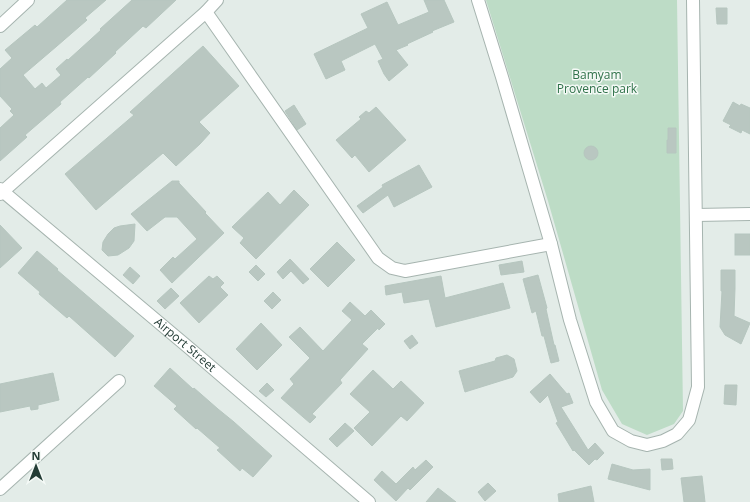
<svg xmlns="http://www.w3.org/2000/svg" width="750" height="502" font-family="'Open Sans',sans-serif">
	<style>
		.park { fill: #bddcc6 }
		.building { fill: #b9c7c1; stroke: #b6c6bf }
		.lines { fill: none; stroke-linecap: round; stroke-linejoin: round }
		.minor-casing { stroke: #a6b4af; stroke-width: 14 }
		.minor { stroke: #fff; stroke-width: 12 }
		.labels { text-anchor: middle; stroke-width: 3; stroke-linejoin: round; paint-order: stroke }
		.park-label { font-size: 12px; fill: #30724a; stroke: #f4f9f6 }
		.street-label { font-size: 12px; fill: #243d36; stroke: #f4f9f6 }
	</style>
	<rect width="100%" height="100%" fill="#e3ece8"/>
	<polygon class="park" points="486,0 677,0 683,411 674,424 647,435 622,424 602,390 548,201"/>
	<g class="building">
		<polygon points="67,0 106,0 85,18 87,20 57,46 23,75 35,89 42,83 46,88 61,75 56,69 67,59 68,60 101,30 100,29 132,0 176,0 146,28 143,26 115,52 116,53 89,78 88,77 60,102 61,104 25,135 27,137 0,161 0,128 14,115 10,111 12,109 0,96 0,69 12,58 5,50 35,25 37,27"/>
		<polygon points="424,0 444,0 454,22 432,31 433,32 407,44 408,45 396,50 408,65 389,81 384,74 378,61 383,59 375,44 341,61 345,70 326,79 314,54 368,28 361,14 387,2 398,25 429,12"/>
		<polygon points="716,8 727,8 727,24 717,24"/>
		<polygon points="203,46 239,86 199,122 210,133 200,144 176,166 163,153 96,210 65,174 134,115 130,112"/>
		<polygon points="733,102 740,106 741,104 750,108 750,134 742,130 741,133 729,127 731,125 723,121"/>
		<polygon points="294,105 306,124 297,130 285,111"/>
		<polygon points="376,107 406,140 369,172 355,155 352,158 336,140 361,119 359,117 366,111 369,113"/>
		<polygon points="668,128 676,128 676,153 667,153 667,140 668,140"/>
		<circle cx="591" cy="153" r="7"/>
		<polygon points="419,165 432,187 394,207 388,195 363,213 357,206 383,187 382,185"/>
		<polygon points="172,181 179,181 179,183 206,212 205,213 224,233 172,283 160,270 173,257 175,259 197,239 177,217 165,217 147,231 131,214"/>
		<polygon points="294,190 309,205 256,259 240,243 244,238 232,227 268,192 280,205"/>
		<polygon points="135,224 134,241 129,248 118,255 108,256 102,250 103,242 108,234 114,228 120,226"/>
		<polygon points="0,225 22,248 0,268"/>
		<rect x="735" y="234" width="15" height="21"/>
		<polygon points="337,242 355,260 328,287 310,269"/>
		<polygon points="37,251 58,269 57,270 134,336 115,357 69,316 67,318 39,294 40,292 18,273"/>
		<polygon points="290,259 309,279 303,284 291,271 283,279 277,272"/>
		<polygon points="522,261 524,272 501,275 499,265"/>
		<polygon points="256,265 265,274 258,281 249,272"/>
		<polygon points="130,267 140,276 133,284 123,275"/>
		<polygon points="721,270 735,270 735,288 734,316 750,323 741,344 725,335 720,327 722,291 721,291"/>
		<polygon points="538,275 547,308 546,309 554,345 555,345 559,361 551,363 544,336 542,336 536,311 532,313 523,279"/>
		<polygon points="209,276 213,279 217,276 224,283 220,287 228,295 199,323 180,303"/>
		<polygon points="441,276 445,298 503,283 510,308 436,327 429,299 404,303 402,292 386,295 385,286"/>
		<polygon points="171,288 179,296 165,309 157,301"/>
		<polygon points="273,292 281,300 272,309 264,301"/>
		<polygon points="350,302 365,316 371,310 385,324 379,330 378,328 362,344 368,349 340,380 342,383 312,414 316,417 310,423 281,398 294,384 290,379 310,358 289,337 300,327 323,351 352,320 342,311"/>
		<polygon points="261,323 282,345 257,370 236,349"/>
		<polygon points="412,335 418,343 410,349 404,341"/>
		<polygon points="507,355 514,359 517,371 513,377 465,392 459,371 495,361 496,358"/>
		<polygon points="170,368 193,389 194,388 218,409 234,422 272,456 253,477 242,468 240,471 217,450 220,448 197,428 196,429 174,409 177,406 154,386"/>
		<polygon points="373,370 393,389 401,381 424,403 407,421 401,416 372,446 354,428 370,412 350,394"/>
		<polygon points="53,373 59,400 38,405 38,409 31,410 30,406 0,412 0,384"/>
		<polygon points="550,374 567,394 569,393 573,403 561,407 588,450 595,443 604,453 597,460 595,459 589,465 574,450 573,451 556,423 558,422 548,395 540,403 530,392"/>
		<polygon points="267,383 274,390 266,397 259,391"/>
		<polygon points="725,385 737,385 736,405 724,404"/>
		<polygon points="345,423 354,431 337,447 329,439"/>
		<polygon points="661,459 672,459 673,469 662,470"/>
		<polygon points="426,460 433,467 410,490 408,488 396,501 374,480 382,471 396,484 413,467 415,470"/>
		<polygon points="612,464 633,470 650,469 650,490 608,479"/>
		<polygon points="702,476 705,502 684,502 681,478"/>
		<polygon points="488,483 496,491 485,501 478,492"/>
		<polygon points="591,486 594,502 559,502 558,494"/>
		<polygon points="438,488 456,502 426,502"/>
	</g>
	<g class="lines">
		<g class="minor-casing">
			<g id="minor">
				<polyline points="478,0 502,77 551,244 570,320 596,402 613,431 631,441 647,445 663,441 677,434 689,420 698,387 693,0"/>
				<polyline points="206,12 378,258 392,268 405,271 551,244"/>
				<polyline points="0,26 28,0"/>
				<path id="s1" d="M0,189L188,347L369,502"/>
				<polyline points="0,194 206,12 217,0"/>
				<polyline points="696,215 750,214"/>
				<polyline points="0,489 119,381"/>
			</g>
		</g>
		<use href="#minor" class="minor"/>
	</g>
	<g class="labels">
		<g class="park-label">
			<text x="597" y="79">Bamyam<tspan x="597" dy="14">Provence park</tspan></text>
		</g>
		<g class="street-label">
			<text dy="4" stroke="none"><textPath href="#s1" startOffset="242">Airport Street</textPath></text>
		</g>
	</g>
	<g transform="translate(36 466)" stroke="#f4f9f6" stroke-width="3" paint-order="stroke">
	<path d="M0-3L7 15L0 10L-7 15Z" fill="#243d36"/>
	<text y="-6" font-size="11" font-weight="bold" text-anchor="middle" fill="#243d36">N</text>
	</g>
</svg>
